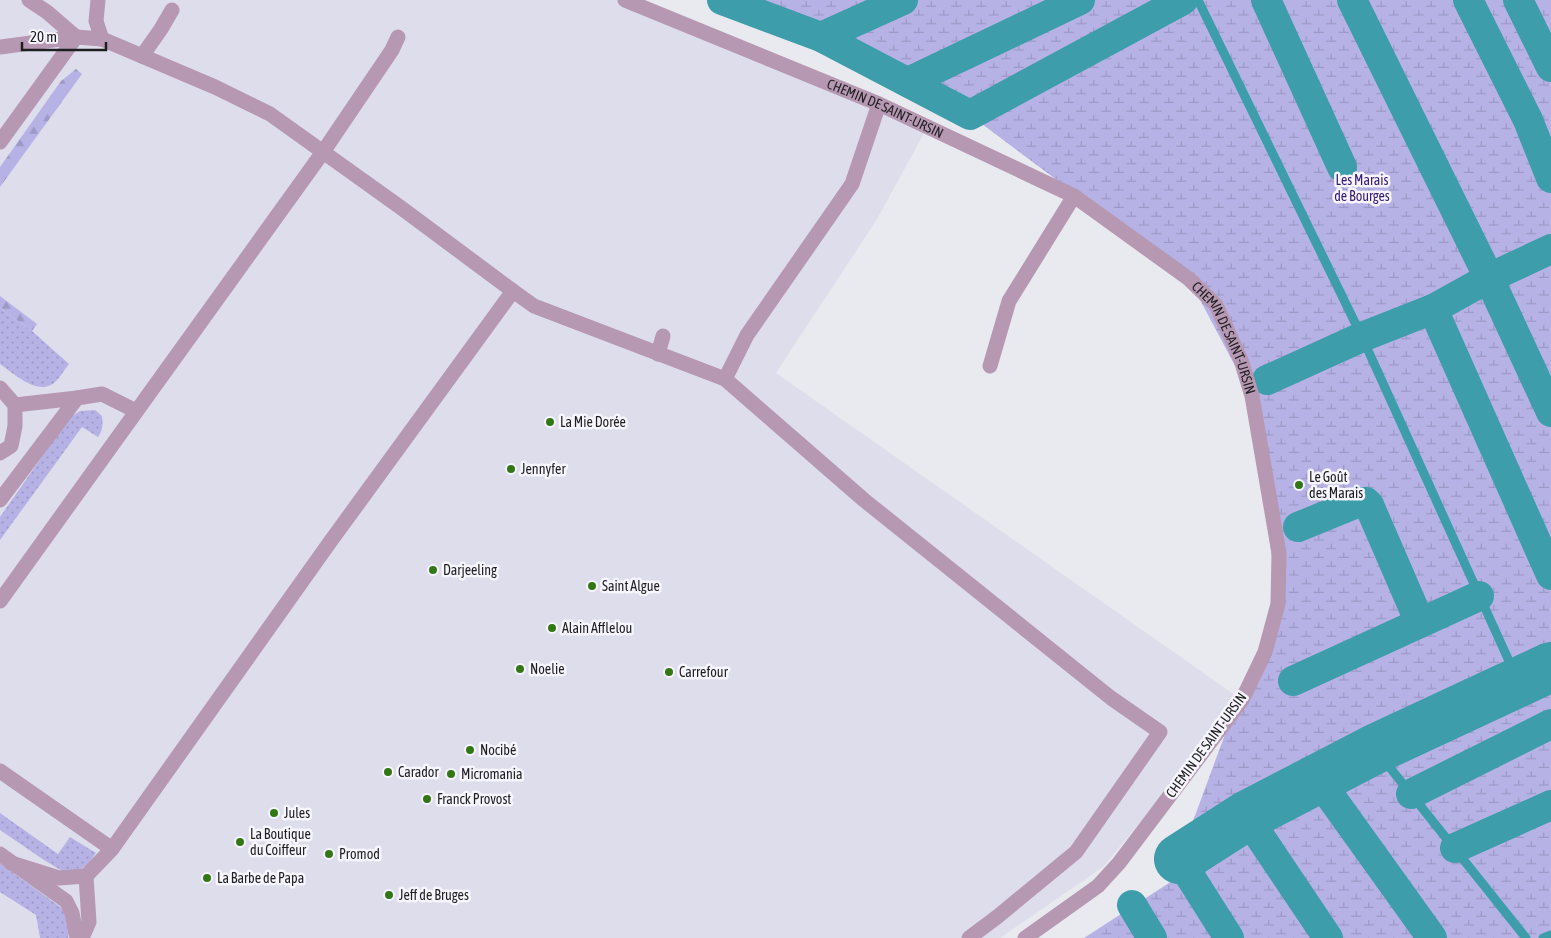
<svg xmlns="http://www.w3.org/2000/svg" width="1551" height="938" font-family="'Asap Condensed',sans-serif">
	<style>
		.built { fill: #deddec }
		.grass { fill: url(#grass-dots) }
		.forest { fill: url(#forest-firs) }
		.wetland { fill: url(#wetland-marsh) }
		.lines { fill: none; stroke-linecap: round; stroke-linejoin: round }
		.stream { stroke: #3d9daa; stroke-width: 9 }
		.canal { stroke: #3d9daa; stroke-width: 30 }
		.river { stroke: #3d9daa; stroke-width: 50 }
		.minor { stroke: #b798b3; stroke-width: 15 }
		.poi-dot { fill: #337615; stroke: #f7f6fe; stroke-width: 2 }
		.labels { text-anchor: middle; stroke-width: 5; stroke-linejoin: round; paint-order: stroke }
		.street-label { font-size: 14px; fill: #1f1f22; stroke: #f7f6fe }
		.park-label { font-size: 14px; fill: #351c76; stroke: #f7f6fe }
		.poi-label { font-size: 14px; fill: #1f1f22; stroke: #f7f6fe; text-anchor: start }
	</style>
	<defs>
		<pattern id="grass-dots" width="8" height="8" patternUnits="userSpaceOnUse" patternTransform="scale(1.25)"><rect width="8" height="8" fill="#b6b2e6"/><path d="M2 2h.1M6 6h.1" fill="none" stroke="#9c99c5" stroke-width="1.8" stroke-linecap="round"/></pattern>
		<pattern id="forest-firs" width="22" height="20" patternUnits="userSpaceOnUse" patternTransform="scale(1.25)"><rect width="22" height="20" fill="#b6b2e6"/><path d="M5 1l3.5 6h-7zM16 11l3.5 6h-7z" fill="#9c99c5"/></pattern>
		<pattern id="wetland-marsh" width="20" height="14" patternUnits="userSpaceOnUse" patternTransform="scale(1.25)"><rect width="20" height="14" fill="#b6b2e6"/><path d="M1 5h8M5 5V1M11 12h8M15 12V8" fill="none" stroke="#9c99c5"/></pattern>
	</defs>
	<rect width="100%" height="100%" fill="#e9e9f0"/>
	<polygon class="built" points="0,0 625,0 928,126 877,219 776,373 1242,700 1103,867 1000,938 0,938"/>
	<g class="grass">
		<path d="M0,308L32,331L69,364C64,370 60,378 54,383C37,396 13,373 0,364Z"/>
		<path d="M95,410L102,416C103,425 103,430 98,437L82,427L0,540V517L69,418L80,411Z"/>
		<polygon points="0,813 58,854 70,837 96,853 88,864 80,870 64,872 44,860 0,830"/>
		<path d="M0,863L59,906C68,915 71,926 68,938H40L36,915L0,892Z"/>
	</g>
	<g class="forest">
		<polygon points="76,69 82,74 0,187 0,167 61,81"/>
		<polygon points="0,296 37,324 32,331 0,308"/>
	</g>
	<polygon class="wetland" points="706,0 1551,0 1551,938 1084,938 1297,800 1179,859 1234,710 1278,604 1251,396 1189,279 970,115"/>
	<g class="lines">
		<g class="stream">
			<polyline points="1198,0 1362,337 1519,683"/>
			<polyline points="1375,749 1526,938"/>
			<polyline points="1543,938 1551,935"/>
		</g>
		<g class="canal">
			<polyline points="722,0 821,37 970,115 1183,0"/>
			<polyline points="1266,0 1342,167"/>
			<polyline points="1352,0 1489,278 1551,412"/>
			<polyline points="1468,0 1528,120 1551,178"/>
			<polyline points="1518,0 1551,67"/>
			<polyline points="821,37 903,0"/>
			<polyline points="908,82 1080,0"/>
			<polyline points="1433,309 1551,575"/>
			<polyline points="1267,380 1362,337 1433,309 1489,278 1551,249"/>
			<polyline points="1298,527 1359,502 1366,502 1369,505 1420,623"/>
			<polyline points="1293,681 1479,596"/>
			<polyline points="1318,779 1432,938"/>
			<polyline points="1411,794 1551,724"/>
			<polyline points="1246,816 1328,938"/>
			<polyline points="1455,848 1551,805"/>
			<polyline points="1179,859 1229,938"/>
			<polyline points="1132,905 1152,938"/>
		</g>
		<polyline class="river" points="1179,859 1246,816 1375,749 1551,667"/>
		<g class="minor">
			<polyline points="29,0 47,12 76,37"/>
			<path id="s1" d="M625,0L879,104L1074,196L1189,279L1216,305L1241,360L1252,396L1279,553L1278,604L1265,652L1242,700L1119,863L1098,886L1025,938"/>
			<polyline points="0,47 76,37 102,39"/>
			<polyline points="142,56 161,29 172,10"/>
			<polyline points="0,142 76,37"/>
			<polyline points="513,291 534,306 725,379 864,500 1111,698 1160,732 1076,852 997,917 969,938"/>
			<polyline points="658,354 663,336"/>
			<polyline points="990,366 1009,301 1074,196"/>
			<polyline points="725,379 747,335 852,184 879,104"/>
			<polyline points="0,388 15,405 15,426 11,446 0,453"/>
			<polyline points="15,405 77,398 102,394 136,411"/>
			<polyline points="0,500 77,398"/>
			<polyline points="0,601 323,152 392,50 398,37"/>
			<polyline points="0,771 112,849"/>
			<polyline points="0,854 66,901 72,913 77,938"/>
			<polyline points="11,863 59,878 86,876 112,849 330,542 513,291 400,207 270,114 215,87 102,39 96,21 98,0"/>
			<polyline points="82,938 89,922 86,876"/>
		</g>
	</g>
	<g class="poi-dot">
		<circle cx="550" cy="422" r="5"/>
		<circle cx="511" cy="469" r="5"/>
		<circle cx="1299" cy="485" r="5"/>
		<circle cx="433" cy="570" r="5"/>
		<circle cx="592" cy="586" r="5"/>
		<circle cx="552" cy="628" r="5"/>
		<circle cx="520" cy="669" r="5"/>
		<circle cx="669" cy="672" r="5"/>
		<circle cx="470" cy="750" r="5"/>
		<circle cx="388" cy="772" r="5"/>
		<circle cx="451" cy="774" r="5"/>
		<circle cx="427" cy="799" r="5"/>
		<circle cx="274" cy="813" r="5"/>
		<circle cx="240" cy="842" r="5"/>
		<circle cx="329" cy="854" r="5"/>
		<circle cx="207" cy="878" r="5"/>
		<circle cx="389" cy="895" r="5"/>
	</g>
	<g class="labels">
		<g class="street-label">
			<text dy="5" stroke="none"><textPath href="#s1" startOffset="282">CHEMIN DE SAINT-URSIN</textPath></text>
			<text dy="5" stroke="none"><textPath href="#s1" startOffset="702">CHEMIN DE SAINT-URSIN</textPath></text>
			<text transform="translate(1206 745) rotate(-54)" y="5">CHEMIN DE SAINT-URSIN</text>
		</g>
		<g class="park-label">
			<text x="1362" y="185">Les Marais<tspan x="1362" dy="16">de Bourges</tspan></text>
		</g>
		<g class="poi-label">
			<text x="560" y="427">La Mie Dorée</text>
			<text x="521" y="474">Jennyfer</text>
			<text x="1309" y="482">Le Goût<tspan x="1309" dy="16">des Marais</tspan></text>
			<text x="443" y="575">Darjeeling</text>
			<text x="602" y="591">Saint Algue</text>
			<text x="562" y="633">Alain Afflelou</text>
			<text x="530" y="674">Noelie</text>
			<text x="679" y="677">Carrefour</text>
			<text x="480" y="755">Nocibé</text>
			<text x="398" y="777">Carador</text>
			<text x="461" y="779">Micromania</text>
			<text x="437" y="804">Franck Provost</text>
			<text x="284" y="818">Jules</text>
			<text x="250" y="839">La Boutique<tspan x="250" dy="16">du Coiffeur</tspan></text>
			<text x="339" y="859">Promod</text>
			<text x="217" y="883">La Barbe de Papa</text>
			<text x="399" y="900">Jeff de Bruges</text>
		</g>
	</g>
	<path d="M22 42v8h84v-8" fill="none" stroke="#1f1f22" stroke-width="2.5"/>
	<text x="30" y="42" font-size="15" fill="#1f1f22" stroke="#f7f6fe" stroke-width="4" paint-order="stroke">20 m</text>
</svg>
